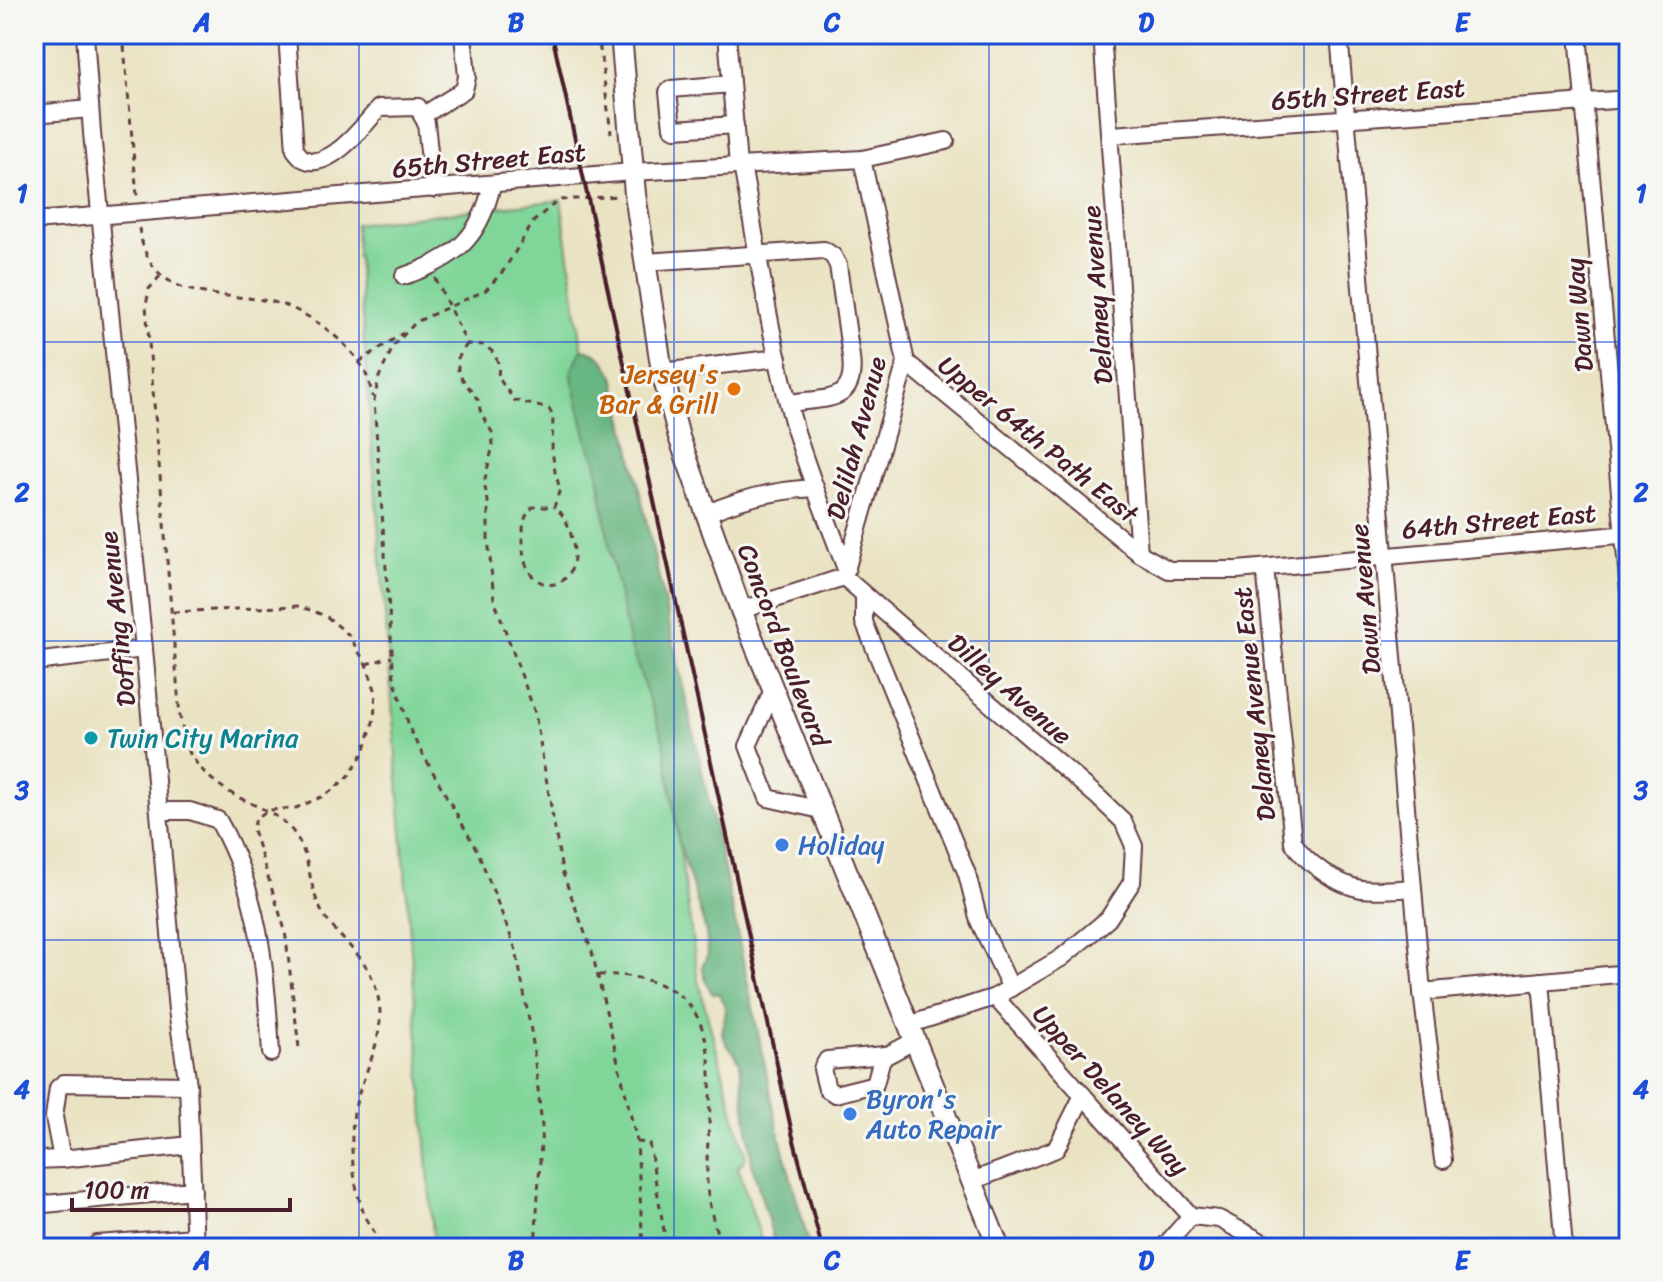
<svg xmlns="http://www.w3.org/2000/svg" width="1663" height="1282" font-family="Sriracha,sans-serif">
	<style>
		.green { fill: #80d599; stroke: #657a62; stroke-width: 2 }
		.forest { fill: #68b681; stroke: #596a56; stroke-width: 2 }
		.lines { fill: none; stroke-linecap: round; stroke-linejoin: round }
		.minor-casing { stroke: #623c42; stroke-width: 20 }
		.major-casing { stroke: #623c42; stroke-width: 24 }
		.path { stroke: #623c42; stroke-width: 3; stroke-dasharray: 6 6; stroke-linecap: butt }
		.minor { stroke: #fff; stroke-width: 16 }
		.major { stroke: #fff; stroke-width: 20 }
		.rail { stroke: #4a1f2b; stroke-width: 4 }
		.grid { fill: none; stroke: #1d4ed8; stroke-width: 2; stroke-opacity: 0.55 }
		.food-dot { fill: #e8710a; stroke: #f6f6f2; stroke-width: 3 }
		.culture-dot { fill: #0f9aa8; stroke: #f6f6f2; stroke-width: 3 }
		.shop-dot { fill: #3f7fe0; stroke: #f6f6f2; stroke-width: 3 }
		.labels { text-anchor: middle; stroke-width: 6; stroke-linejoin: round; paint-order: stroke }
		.street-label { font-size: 26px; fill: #4a1f2b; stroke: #f6f6f2 }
		.food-label { font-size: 26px; fill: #c56008; stroke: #f6f6f2; text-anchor: end }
		.culture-label { font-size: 26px; fill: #0d838f; stroke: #f6f6f2; text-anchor: start }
		.shop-label { font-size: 26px; fill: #366cbe; stroke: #f6f6f2; text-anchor: start }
		.neatline { fill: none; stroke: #1d4ed8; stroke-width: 3 }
		.grid-label { font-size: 26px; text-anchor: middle; font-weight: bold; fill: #1d4ed8 }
	</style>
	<rect width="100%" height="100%" fill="#f6f6f2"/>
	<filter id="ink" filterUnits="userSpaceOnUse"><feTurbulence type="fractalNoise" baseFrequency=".0125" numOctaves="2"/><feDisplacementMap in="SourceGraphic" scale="16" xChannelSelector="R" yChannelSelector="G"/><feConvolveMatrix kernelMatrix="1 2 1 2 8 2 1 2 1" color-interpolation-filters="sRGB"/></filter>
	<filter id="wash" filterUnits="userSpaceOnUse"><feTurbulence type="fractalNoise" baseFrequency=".006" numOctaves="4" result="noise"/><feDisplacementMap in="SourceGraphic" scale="32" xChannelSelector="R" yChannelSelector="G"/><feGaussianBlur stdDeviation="1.8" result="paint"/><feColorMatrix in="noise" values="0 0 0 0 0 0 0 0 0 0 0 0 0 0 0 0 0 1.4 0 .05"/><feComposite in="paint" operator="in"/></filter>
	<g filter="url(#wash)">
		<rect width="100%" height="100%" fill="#eae3c3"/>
		<polygon class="green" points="561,200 588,389 665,742 698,981 746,1158 738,1167 764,1248 434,1248 355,224"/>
		<path class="forest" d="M582,349C600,351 605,361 614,376L726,879L780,1138L810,1248H776L752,1164L740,1063L734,1052L727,1045L722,1033L726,1010L720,994L712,993L706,982L702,967L708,954L706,931L679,843L664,742L629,642L610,550L596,460L588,444L575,390L571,372Z"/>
	</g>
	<g filter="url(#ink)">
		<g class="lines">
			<g class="minor-casing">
				<g id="minor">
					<polyline points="85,34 92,133 144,649 177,1010 188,1085 195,1248"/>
					<path d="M287,34L295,150C298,153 300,157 304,159C329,172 365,124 379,108L418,107L426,123L433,189"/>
					<polyline points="727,34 738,166"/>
					<polyline points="1102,34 1139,553"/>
					<polyline points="1339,34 1422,992 1443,1160"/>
					<polyline points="1578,34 1629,591"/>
					<polyline points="731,84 671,89 668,92 672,127 675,129 735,125"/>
					<polyline points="34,114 90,109"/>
					<polyline points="422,116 464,90 467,77 463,34"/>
					<polyline points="1111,135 1629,99"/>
					<path d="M742,165C758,252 770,340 794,425C808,474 828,521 846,569"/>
					<polyline points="34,221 632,172 862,159 946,141"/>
					<path d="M645,262L824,250L833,256L838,265L851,357C857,405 826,397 789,403"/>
					<path d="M404,276C455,259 480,238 492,185"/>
					<polyline points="906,362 1139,553 1169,570 1237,570 1629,534"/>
					<polyline points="662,372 778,358"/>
					<path d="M706,514C741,498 777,490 815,488"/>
					<path d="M1265,568L1293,842C1306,863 1336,884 1361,889C1378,891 1396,889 1413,888"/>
					<polyline points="844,577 1099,798 1123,821 1134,846 1132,882 1108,919 1061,958 995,997 908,1025"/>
					<polyline points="864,595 864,622 967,874 979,921 1011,988"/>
					<polyline points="741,610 844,577 906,362 862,159"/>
					<polyline points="34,662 144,649"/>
					<polyline points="773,690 748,746 768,798 821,810"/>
					<path d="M160,811H190L218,820C260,894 266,970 271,1053"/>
					<polyline points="1541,981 1564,1248"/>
					<polyline points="1422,992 1629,973"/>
					<polyline points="995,997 1191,1216"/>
					<polyline points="885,1055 827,1060 822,1069 827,1089 835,1094 875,1084 882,1058 914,1041"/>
					<polyline points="188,1085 64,1083 58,1088 54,1117 62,1159 190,1145"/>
					<polyline points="34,1160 62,1159"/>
					<polyline points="972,1181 1056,1149 1083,1095"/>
					<polyline points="34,1205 193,1190"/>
					<polyline points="1191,1216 1219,1219 1273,1248"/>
					<polyline points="34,1228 39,1248"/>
					<polyline points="97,1244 195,1237"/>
					<polyline points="1163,1248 1191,1216"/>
				</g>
			</g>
			<g class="major-casing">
				<polyline id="major" points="621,34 635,194 662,372 679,437 741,610 999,1248"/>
			</g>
			<g class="path">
				<polyline points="123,34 137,196"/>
				<polyline points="598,34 611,133"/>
				<path d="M139,228C150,303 212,291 269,301C302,307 341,336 360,363C367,373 370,385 373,397"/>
				<path d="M160,276L149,289L146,306L180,717C183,727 184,738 187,747C195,768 219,787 238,797C259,808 279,813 294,833C311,856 308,887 322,912C335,936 363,953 373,980C395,1037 359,1069 353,1120C350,1148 353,1184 363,1211C368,1223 377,1236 383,1248"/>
				<path d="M435,278L467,344L484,345L494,353L499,365L498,377L514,400L549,409L553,416L552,449L555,472L560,489L554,507C565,515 569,525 572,539C586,595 524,601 523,547C523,531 521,518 533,507H554"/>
				<polyline points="467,344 458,358 458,373 478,400 481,414 492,432 493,445 484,483 488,501 488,538 494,599 535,713 562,871 592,952 637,1142 643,1248"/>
				<polyline points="359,362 403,333"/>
				<polyline points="173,612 299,606 326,616 348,634 366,664 376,692 374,719 364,752 348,777 326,795 296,808 269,810 256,818 253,830 285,930 299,1048"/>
				<polyline points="366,664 392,657"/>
				<path d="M599,975C621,974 639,977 659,984C738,1013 700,1131 708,1195C710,1212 717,1231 721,1248"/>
				<polyline points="637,1142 649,1143 667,1248"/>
				<polyline points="535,1248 542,1125 532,1036 516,950 478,852 412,735 394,679 374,401 379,377 394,345 416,322 486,290 504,270 534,221 550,207 561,200 619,196"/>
			</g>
			<use href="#minor" class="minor"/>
			<use href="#major" class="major"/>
			<polyline class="rail" points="552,34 792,1133 822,1248"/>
		</g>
	</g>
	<path class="grid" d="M359,34V1248M674,34V1248M989,34V1248M1304,34V1248M34,342H1629M34,641H1629M34,940H1629"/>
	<circle class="food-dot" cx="734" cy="389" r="8"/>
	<circle class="culture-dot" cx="91" cy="738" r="8"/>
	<g class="shop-dot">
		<circle cx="782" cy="845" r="8"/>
		<circle cx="850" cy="1114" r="8"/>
	</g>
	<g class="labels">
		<g class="street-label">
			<text transform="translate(1368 94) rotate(-4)" y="9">65th Street East</text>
			<text transform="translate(489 160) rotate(-5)" y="9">65th Street East</text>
			<text transform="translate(1097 295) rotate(-94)" y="9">Delaney Avenue</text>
			<text transform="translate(1579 315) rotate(-95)" y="9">Dawn Way</text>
			<text transform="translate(856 438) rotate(-75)" y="9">Delilah Avenue</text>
			<text transform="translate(1038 439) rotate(39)" y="9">Upper 64th Path East</text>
			<text transform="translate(1499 521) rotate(-5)" y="9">64th Street East</text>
			<text transform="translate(1365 599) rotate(-95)" y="9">Dawn Avenue</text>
			<text transform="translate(117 619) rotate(-96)" y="9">Doffing Avenue</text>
			<text transform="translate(784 645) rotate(69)" y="9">Concord Boulevard</text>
			<text transform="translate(1010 689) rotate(41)" y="9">Dilley Avenue</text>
			<text transform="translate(1254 704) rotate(-96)" y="9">Delaney Avenue East</text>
			<text transform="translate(1111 1090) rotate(48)" y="9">Upper Delaney Way</text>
		</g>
		<g class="food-label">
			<text x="718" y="383">Jersey's<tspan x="718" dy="30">Bar &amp; Grill</tspan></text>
		</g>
		<g class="culture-label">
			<text x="107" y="747">Twin City Marina</text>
		</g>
		<g class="shop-label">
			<text x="798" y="854">Holiday</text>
			<text x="866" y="1108">Byron's<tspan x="866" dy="30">Auto Repair</tspan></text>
		</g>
	</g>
	<rect width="1663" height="1282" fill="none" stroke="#f6f6f2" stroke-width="88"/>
	<path d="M72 1198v12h218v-12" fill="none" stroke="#4a1f2b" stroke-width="4"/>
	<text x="84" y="1198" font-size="24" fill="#4a1f2b" stroke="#f6f6f2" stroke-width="6" paint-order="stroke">100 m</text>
	<rect x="44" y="44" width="1575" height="1194" class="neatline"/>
	<g class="grid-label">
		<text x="202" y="31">A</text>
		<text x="516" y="31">B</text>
		<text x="832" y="31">C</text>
		<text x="1146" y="31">D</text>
		<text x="1462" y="31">E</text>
		<text x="22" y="202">1</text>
		<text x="1641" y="202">1</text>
		<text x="22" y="501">2</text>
		<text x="1641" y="501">2</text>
		<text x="22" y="799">3</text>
		<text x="1641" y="799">3</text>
		<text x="22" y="1098">4</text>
		<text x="1641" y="1098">4</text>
		<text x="202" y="1269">A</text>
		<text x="516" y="1269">B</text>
		<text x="832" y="1269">C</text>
		<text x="1146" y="1269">D</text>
		<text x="1462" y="1269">E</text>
	</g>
</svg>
